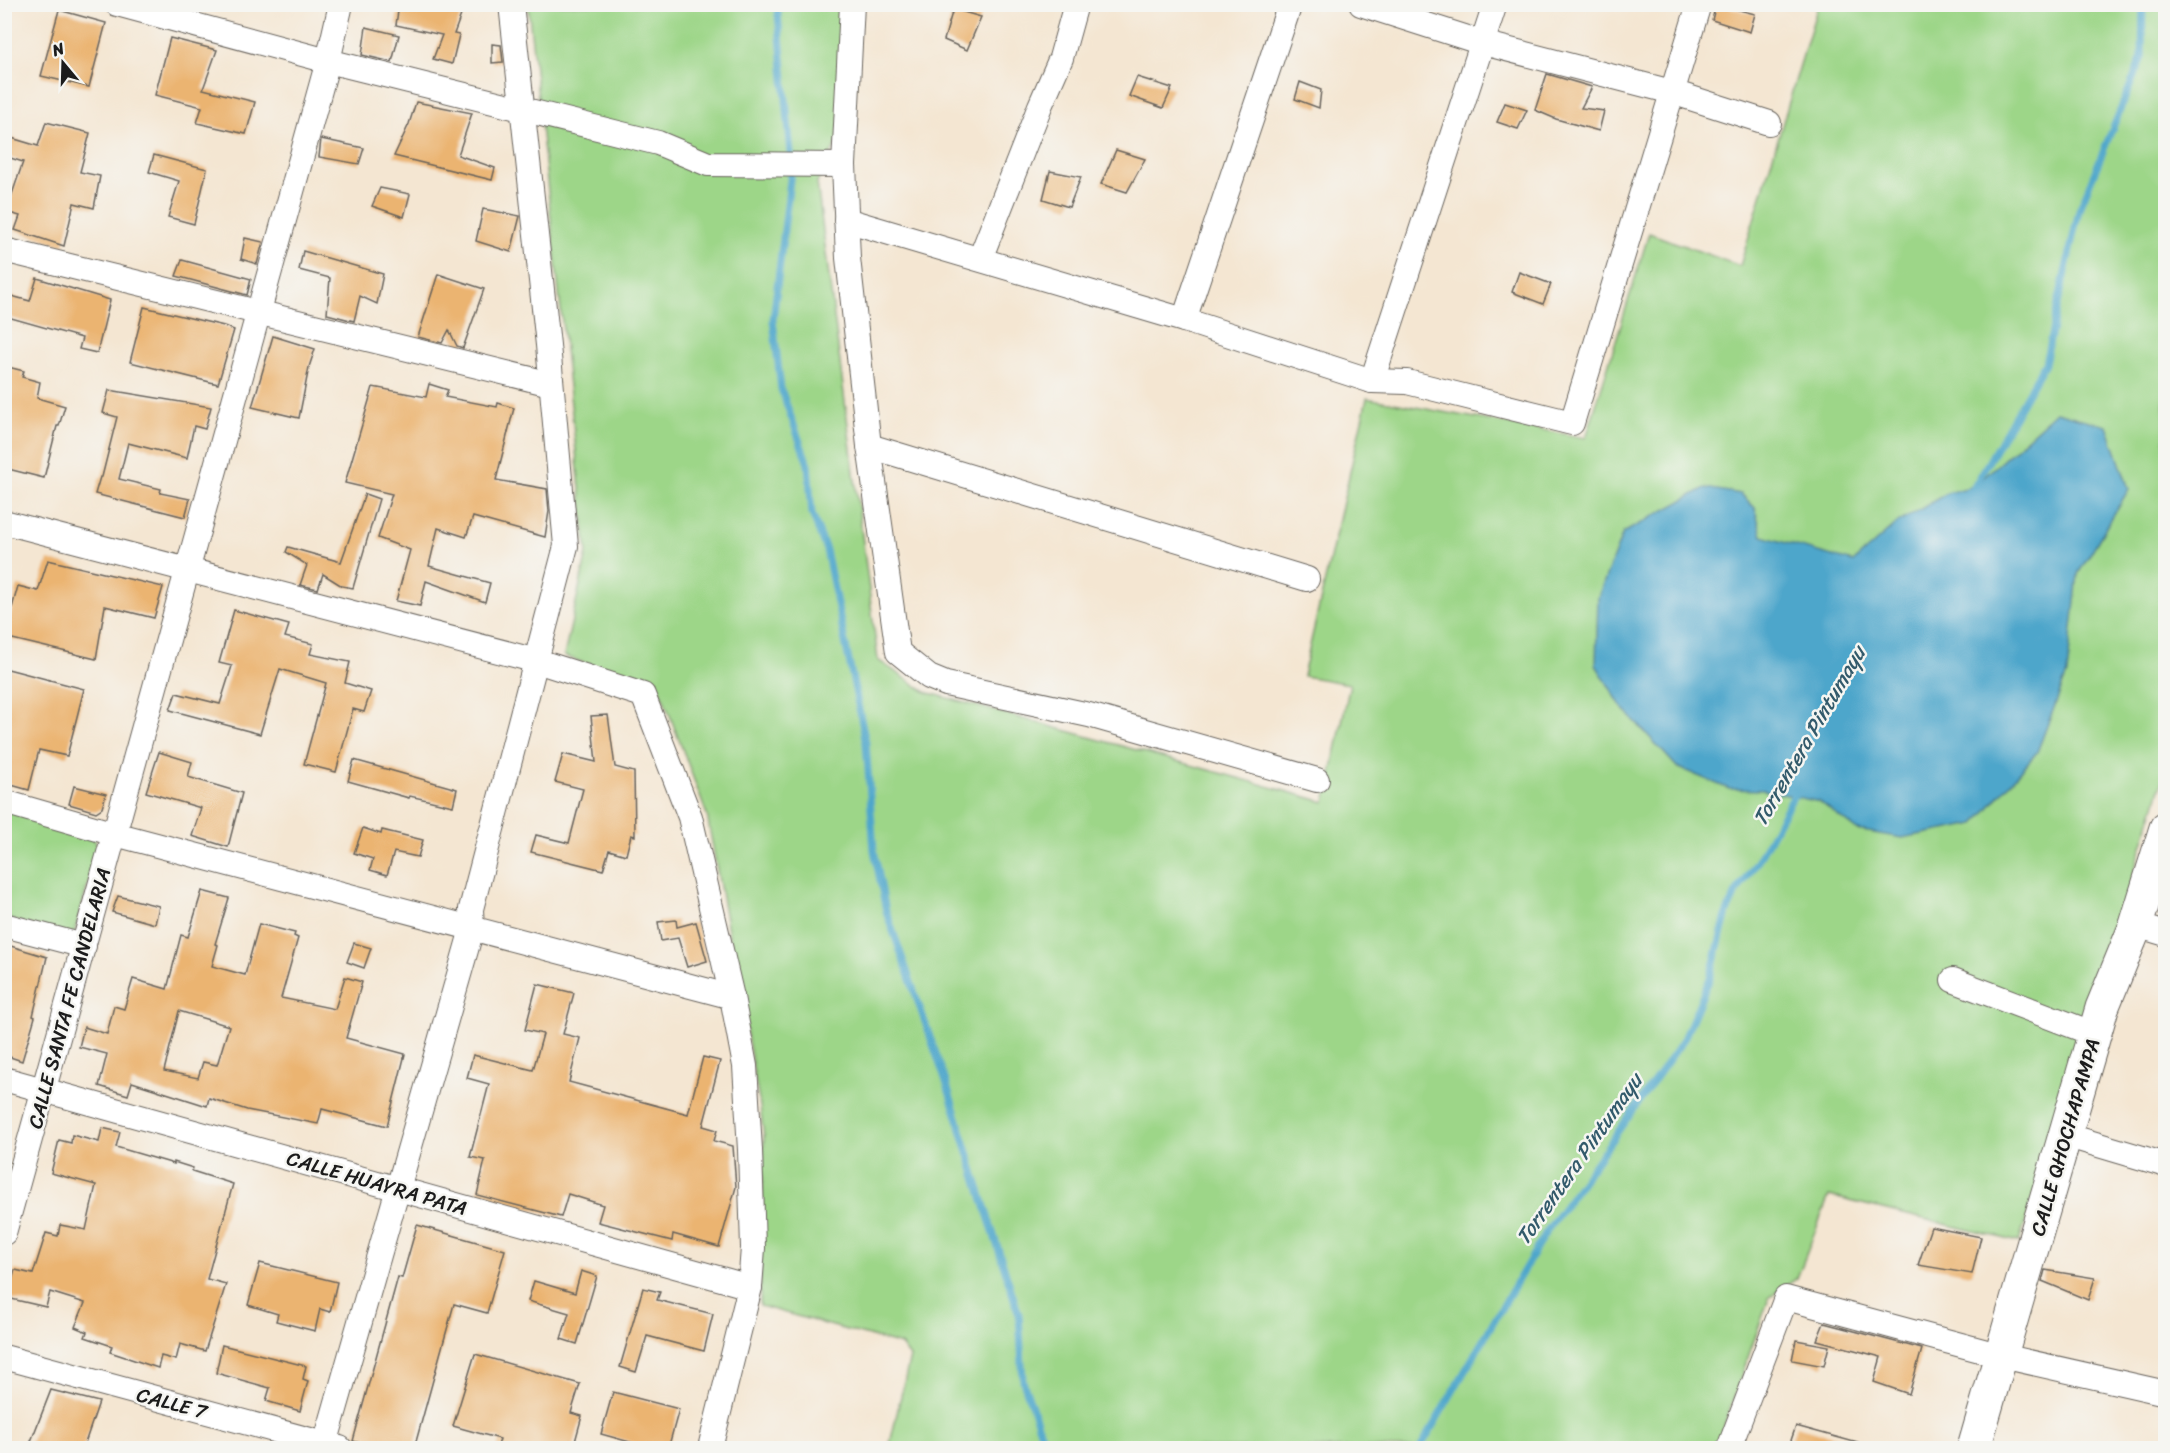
<svg xmlns="http://www.w3.org/2000/svg" width="2170" height="1453" font-family="Sriracha,sans-serif">
	<style>
		.green { fill: #9dd688; stroke: #5c7952; stroke-width: 1.5 }
		.water { fill: #4ea6cb; stroke: #356174; stroke-width: 1.5 }
		.lines { fill: none; stroke-linecap: round; stroke-linejoin: round }
		.stream { stroke: #4ea6cb; stroke-width: 7 }
		.building { fill: #ebb471; fill-rule: evenodd }
		.street-casing { stroke: #68635c; stroke-width: 26 }
		.secondary-casing { stroke: #68635c; stroke-width: 35 }
		.street { stroke: #fff; stroke-width: 24 }
		.secondary { stroke: #fff; stroke-width: 33 }
		.labels { text-anchor: middle; stroke-width: 5; stroke-linejoin: round; paint-order: stroke }
		.street-label { font-size: 20px; fill: #1c1c1c; stroke: #f6f6f2 }
		.water-label { font-size: 21px; font-style: italic; fill: #325a6b; stroke: #f6f6f2 }
	</style>
	<rect width="100%" height="100%" fill="#f6f6f2"/>
	<filter id="ink" filterUnits="userSpaceOnUse"><feTurbulence type="fractalNoise" baseFrequency=".0167" numOctaves="2"/><feDisplacementMap in="SourceGraphic" scale="12" xChannelSelector="R" yChannelSelector="G"/><feConvolveMatrix kernelMatrix="1 2 1 2 8 2 1 2 1" color-interpolation-filters="sRGB"/></filter>
	<filter id="wash" filterUnits="userSpaceOnUse"><feTurbulence type="fractalNoise" baseFrequency=".008" numOctaves="4" result="noise"/><feDisplacementMap in="SourceGraphic" scale="24" xChannelSelector="R" yChannelSelector="G"/><feGaussianBlur stdDeviation="1.35" result="paint"/><feColorMatrix in="noise" values="0 0 0 0 0 0 0 0 0 0 0 0 0 0 0 0 0 1.4 0 .05"/><feComposite in="paint" operator="in"/></filter>
	<g filter="url(#wash)">
		<rect width="100%" height="100%" fill="#f4e6d2"/>
		<g class="green">
			<polygon points="528,5 841,5 840,135 817,183 878,660 926,692 1325,802 1350,684 1303,676 1367,398 1586,438 1649,233 1740,266 1818,5 2165,5 2165,773 2019,1242 1829,1196 1797,1278 1769,1298 1716,1448 889,1448 910,1357 901,1345 760,1306 764,1137 760,1106 707,815 660,689 564,656 587,553"/>
			<polygon points="5,808 93,835 98,849 73,937 5,918"/>
		</g>
		<polygon class="water" points="2056,412 2107,426 2129,489 2078,574 2067,674 2037,752 1975,824 1902,838 1857,830 1820,802 1763,790 1729,789 1677,767 1621,706 1596,665 1598,597 1623,533 1705,488 1741,494 1755,508 1762,536 1853,562 1896,524 1947,493 1974,486"/>
		<g class="lines">
			<g class="stream">
				<polyline points="777,4 792,164 773,320 781,389 808,464 812,514 826,550 866,743 874,850 886,911 946,1082 1019,1315 1023,1381 1046,1448"/>
				<polyline points="1970,494 2045,363 2079,210 2142,57 2143,4"/>
				<polyline points="1420,1448 1546,1232 1684,1039 1710,978 1727,912 1736,893 1757,862 1798,788"/>
			</g>
		</g>
		<g id="blocks">
			<g class="building">
				<polygon points="399,4 465,4 454,34 459,35 452,64 433,59 442,35 396,25"/>
				<polygon points="1716,4 1755,14 1750,32 1712,20"/>
				<polygon points="953,9 981,17 967,50 944,40"/>
				<polygon points="59,10 106,23 89,87 41,76"/>
				<polygon points="366,27 399,35 392,62 362,55"/>
				<polygon points="170,38 217,50 203,89 255,102 246,134 197,123 202,107 155,95"/>
				<polygon points="492,44 501,45 503,62 492,63"/>
				<polygon points="1547,74 1592,87 1581,108 1604,111 1599,131 1556,119 1535,110"/>
				<polygon points="1137,77 1172,88 1163,108 1129,96"/>
				<polygon points="1300,82 1321,90 1319,108 1295,99"/>
				<polygon points="416,102 472,113 458,155 495,168 492,180 394,156 409,124"/>
				<polygon points="1505,103 1527,110 1518,129 1497,122"/>
				<polygon points="46,122 90,133 80,172 100,176 94,208 74,203 64,246 15,230 20,216 6,212 23,162 4,156 4,147 8,137 38,146"/>
				<polygon points="321,139 364,148 359,164 319,157"/>
				<polygon points="1116,150 1145,159 1127,192 1101,184"/>
				<polygon points="154,155 207,169 194,224 168,217 179,181 149,172"/>
				<polygon points="1050,171 1081,177 1069,207 1043,199"/>
				<polygon points="380,188 410,194 404,217 372,206"/>
				<polygon points="483,209 520,216 511,252 476,241"/>
				<polygon points="245,238 263,242 257,264 241,259"/>
				<polygon points="303,251 383,274 377,304 360,296 354,321 327,314 330,278 299,270"/>
				<polygon points="182,260 251,279 247,295 176,276"/>
				<polygon points="1519,272 1551,284 1543,304 1512,292"/>
				<polygon points="438,274 484,289 463,348 457,346 449,330 442,343 418,337"/>
				<polygon points="37,278 110,300 97,353 79,349 82,338 4,316 4,294 30,301"/>
				<polygon points="144,307 224,326 234,330 218,384 130,362"/>
				<polygon points="273,336 315,349 309,367 299,418 252,407"/>
				<polygon points="4,366 24,371 22,377 40,382 37,398 65,406 59,426 57,426 44,478 4,468"/>
				<polygon points="429,384 448,390 445,397 497,407 498,403 514,408 496,480 547,489 549,511 545,537 473,517 466,537 438,528 429,566 490,583 485,602 426,581 420,606 396,601 410,550 378,538 392,494 345,483 373,387 426,397"/>
				<polygon points="109,390 211,407 205,429 194,426 187,458 128,443 119,479 161,489 160,493 190,499 185,517 95,494 100,477 102,477 117,417 103,413"/>
				<polygon points="365,494 379,499 353,588 342,586 323,574 318,589 300,585 307,565 286,552 288,547 341,562"/>
				<polygon points="48,560 163,587 154,618 105,606 96,659 4,637 18,586 38,591"/>
				<polygon points="234,610 289,625 285,637 313,644 310,654 350,662 345,683 371,691 364,712 353,709 336,772 304,764 326,683 280,669 260,734 170,710 176,693 220,704 232,666 219,663"/>
				<polygon points="4,668 84,689 67,756 39,750 29,790 4,783"/>
				<polygon points="608,715 615,767 634,772 635,836 631,835 626,855 609,850 603,870 531,852 536,835 569,843 583,789 555,782 563,754 596,762 591,716"/>
				<polygon points="159,752 192,762 188,777 242,793 228,847 192,836 201,808 146,792"/>
				<polygon points="354,760 457,789 453,806 410,796 409,798 348,781"/>
				<polygon points="74,786 106,794 102,808 96,812 69,804"/>
				<polygon points="363,828 381,834 382,830 423,840 418,857 394,852 387,875 370,870 373,859 354,853"/>
				<path d="M202,891L229,898L215,944L218,945L212,966L245,975L259,924L295,933L294,936L298,938L281,998L335,1009L345,977L362,982L346,1038L405,1054L387,1126L322,1109L318,1124L247,1110L209,1098L207,1106L132,1082L128,1095L99,1086L107,1054L79,1047L84,1027L107,1034L114,1006L124,1009L133,979L167,989L181,935L188,937ZM179,1011L229,1026L217,1065L203,1062L198,1078L164,1071Z"/>
				<polygon points="118,896 159,906 155,924 112,912"/>
				<polygon points="676,920 677,927 696,922 707,961 687,967 678,938 661,941 658,922"/>
				<polygon points="354,943 371,948 364,968 347,962"/>
				<polygon points="4,944 47,957 33,1016 35,1017 22,1061 4,1055"/>
				<polygon points="537,984 574,993 563,1034 580,1038 569,1082 688,1114 703,1057 720,1061 703,1126 717,1130 714,1141 733,1146 736,1187 719,1247 673,1234 672,1241 598,1222 603,1205 568,1194 561,1217 477,1195 485,1160 470,1157 489,1084 467,1078 473,1055 533,1070 543,1034 525,1030"/>
				<polygon points="102,1128 120,1132 116,1147 174,1164 174,1162 193,1168 192,1171 233,1184 207,1279 226,1284 205,1351 180,1344 176,1360 161,1356 158,1368 110,1352 112,1346 85,1337 87,1332 75,1327 85,1303 50,1292 46,1307 7,1298 15,1270 33,1274 46,1233 58,1236 60,1225 86,1230 96,1185 51,1173 59,1140 71,1143 72,1135 99,1142"/>
				<polygon points="417,1225 505,1250 487,1313 454,1304 414,1449 381,1449 353,1441 398,1277 402,1278"/>
				<polygon points="1931,1227 1981,1237 1972,1274 1918,1265"/>
				<polygon points="260,1263 337,1282 330,1312 320,1309 315,1331 276,1321 278,1314 248,1305"/>
				<polygon points="2045,1270 2095,1278 2088,1300 2042,1281"/>
				<polygon points="581,1271 597,1276 577,1344 561,1339 569,1313 528,1301 534,1281 575,1293"/>
				<polygon points="643,1288 660,1292 657,1300 713,1314 704,1351 647,1336 636,1372 620,1367"/>
				<polygon points="1824,1323 1922,1349 1909,1394 1874,1382 1881,1357 1817,1340"/>
				<polygon points="1796,1340 1829,1346 1824,1366 1792,1360"/>
				<polygon points="222,1345 306,1366 303,1379 308,1381 300,1411 266,1401 270,1388 216,1373"/>
				<polygon points="475,1354 580,1384 571,1413 582,1416 573,1449 497,1449 500,1439 453,1426"/>
				<polygon points="51,1390 99,1402 83,1449 28,1449"/>
				<polygon points="613,1392 679,1409 668,1449 655,1449 601,1434"/>
				<polygon points="1796,1426 1858,1443 1858,1449 1788,1449"/>
			</g>
		</g>
	</g>
	<g filter="url(#ink)">
		<use href="#blocks" fill-opacity="0" stroke="#68635c" stroke-width="1.5"/>
		<g class="lines">
			<g class="street-casing">
				<g id="street">
					<polyline points="117,4 328,61 658,143 708,164 844,165"/>
					<polyline points="852,4 844,165 848,258 869,446 898,652 929,677 946,684 1089,715 1317,780"/>
					<polyline points="1361,4 1483,43 1672,92 1769,123"/>
					<polyline points="846,220 1184,320 1372,381 1407,382 1572,423 1699,4"/>
					<polyline points="4,250 551,384"/>
					<polyline points="980,259 1040,106 1061,58 1076,4"/>
					<polyline points="1184,320 1290,4"/>
					<polyline points="1372,381 1495,4"/>
					<polyline points="869,446 1307,579"/>
					<polyline points="4,522 537,661 643,695 690,817 732,997 745,1066 750,1150 753,1248 750,1287 710,1448"/>
					<polyline points="4,802 115,834 732,997"/>
					<polyline points="4,925 84,946"/>
					<polyline points="2136,925 2166,934"/>
					<polyline points="1953,980 2094,1034"/>
					<polyline points="4,1079 750,1287"/>
					<polyline points="2065,1135 2166,1165"/>
					<polyline points="4,1233 328,61 341,4"/>
					<polyline points="4,1357 340,1448"/>
					<polyline points="324,1448 472,929 471,909 566,546 548,345 511,4"/>
					<polyline points="1729,1448 1786,1298 2002,1356 2166,1393"/>
				</g>
			</g>
			<g class="secondary-casing">
				<polyline id="secondary" points="1974,1448 2102,1008 2136,925 2166,828"/>
			</g>
			<use href="#street" class="street"/>
			<use href="#secondary" class="secondary"/>
		</g>
	</g>
	<g class="labels">
		<g class="street-label">
			<text transform="translate(69 998) rotate(-75)" y="7">CALLE SANTA FE CANDELARIA</text>
			<text transform="translate(2065 1137) rotate(-74)" y="7">CALLE QHOCHAPAMPA</text>
			<text transform="translate(377 1183) rotate(16)" y="7">CALLE HUAYRA PATA</text>
			<text transform="translate(172 1403) rotate(15)" y="7">CALLE 7</text>
		</g>
		<g class="water-label">
			<text transform="translate(1809 736) rotate(-60)" y="7">Torrentera Pintumayu</text>
			<text transform="translate(1579 1159) rotate(-55)" y="7">Torrentera Pintumayu</text>
		</g>
	</g>
	<rect width="2170" height="1453" fill="none" stroke="#f6f6f2" stroke-width="24"/>
	<g transform="translate(63 63) rotate(341)" stroke="#f6f6f2" stroke-width="4.5" paint-order="stroke">
	<path d="M0-4.5L10 22L0 15L-10 22Z" fill="#1c1c1c"/>
	<text y="-9" font-size="16" font-weight="bold" text-anchor="middle" fill="#1c1c1c">N</text>
	</g>
</svg>
